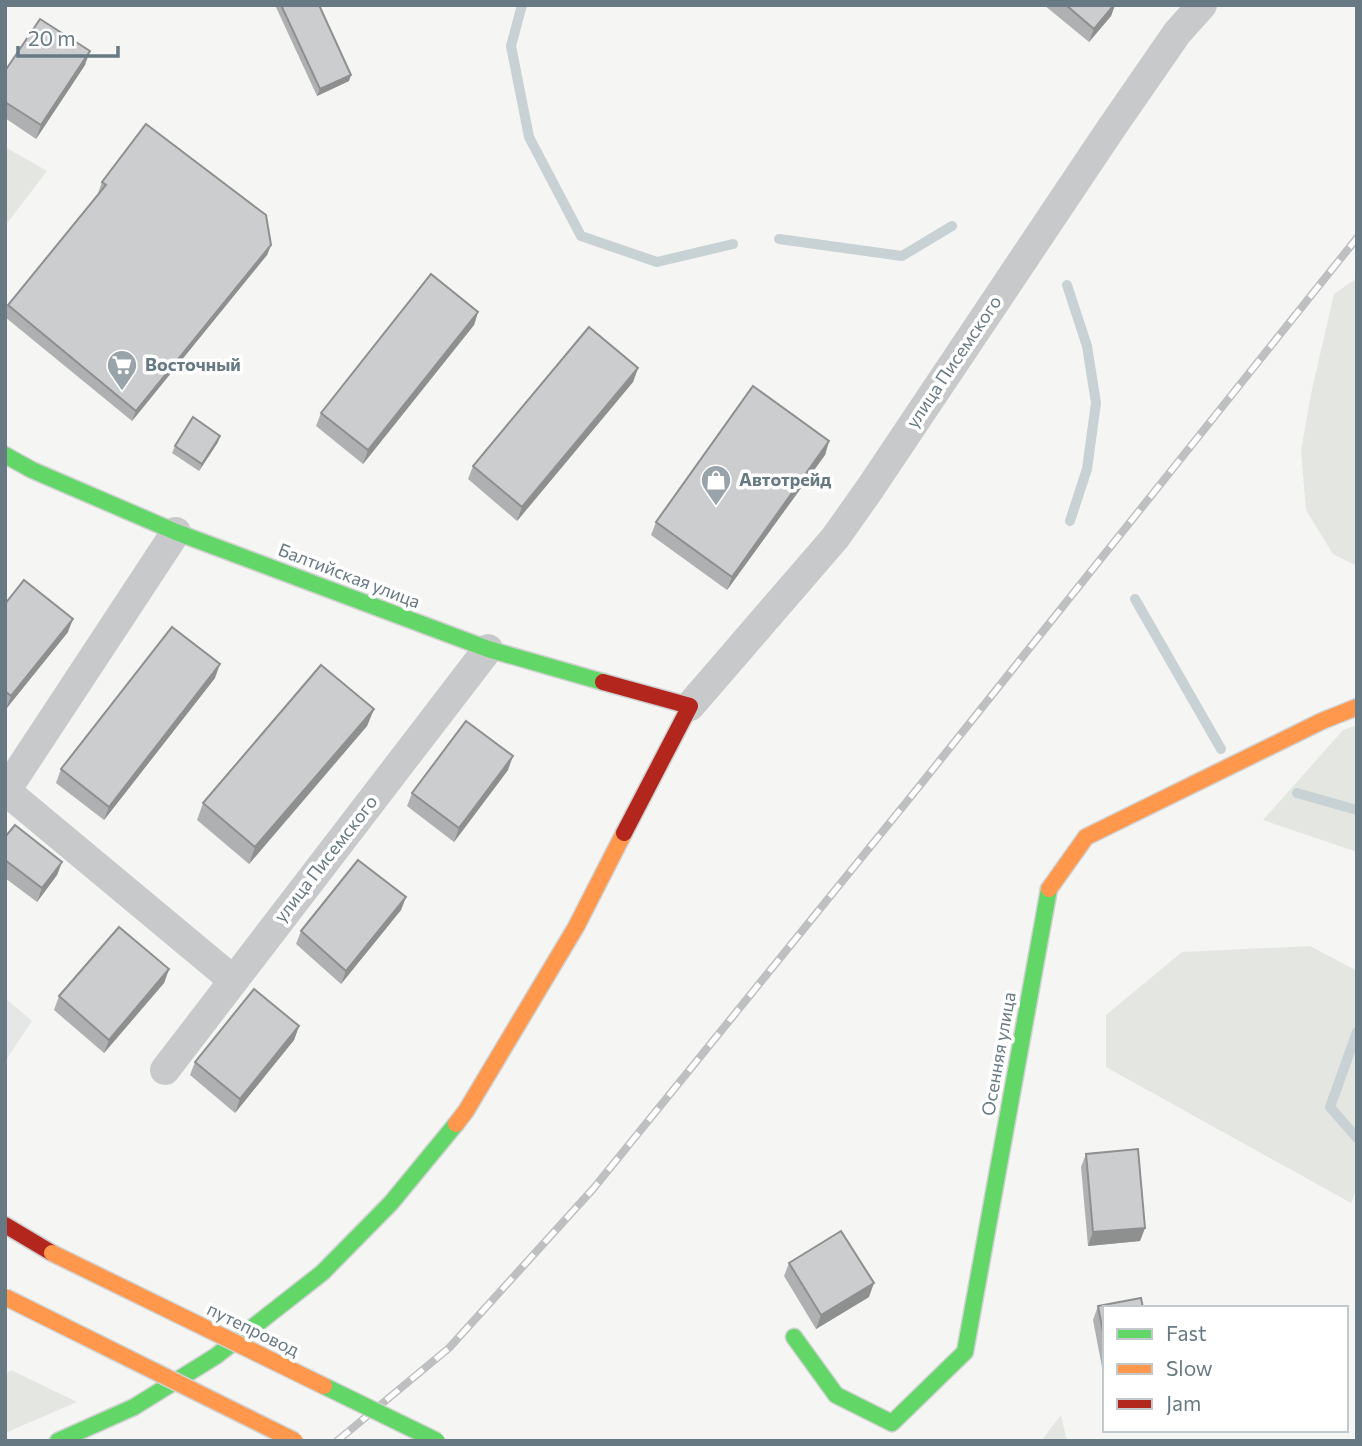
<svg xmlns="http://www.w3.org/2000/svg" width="1362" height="1446" font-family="Commissioner,sans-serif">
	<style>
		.built { fill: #e5e6e6 }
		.green { fill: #e4e7e1 }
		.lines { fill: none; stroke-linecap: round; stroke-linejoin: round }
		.stream { stroke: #c8d1d3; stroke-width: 10 }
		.fast-casing { stroke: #d0d2d2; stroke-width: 19 }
		.slow-casing { stroke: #d0d2d2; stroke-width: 19 }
		.jam-casing { stroke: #d0d2d2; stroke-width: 19 }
		.street { stroke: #c7c9ca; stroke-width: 30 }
		.fast { stroke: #63d668; stroke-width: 16 }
		.slow { stroke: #ff974d; stroke-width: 16 }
		.jam { stroke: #b3261e; stroke-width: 16 }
		.rail-casing { stroke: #bebfc0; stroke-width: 8 }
		.rail { stroke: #fff; stroke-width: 5; stroke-dasharray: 16; stroke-linecap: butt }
		.fast-bridge-casing { stroke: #d1d2d2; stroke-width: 19; stroke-linecap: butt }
		.slow-bridge-casing { stroke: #d1d2d2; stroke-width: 19; stroke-linecap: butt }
		.fast-bridge { stroke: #63d668; stroke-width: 16 }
		.slow-bridge { stroke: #ff974d; stroke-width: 16 }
		.wall { fill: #afb0b1 }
		.shaded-wall { fill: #8e9090 }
		.building { fill: #cbcdce; stroke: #8e9090; stroke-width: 2 }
		.labels { text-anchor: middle; stroke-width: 7; stroke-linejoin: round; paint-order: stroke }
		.street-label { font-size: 18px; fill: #677982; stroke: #fff }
		.poi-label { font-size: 18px; font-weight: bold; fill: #677982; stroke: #fff; text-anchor: start }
	</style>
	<rect width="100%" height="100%" fill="#f5f5f4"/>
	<polygon class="built" points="5,998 32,1021 5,1061"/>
	<g class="green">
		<polygon points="5,147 47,171 5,226"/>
		<polygon points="1357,278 1357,566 1333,554 1306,510 1301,451 1311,394 1334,294"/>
		<polygon points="1357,725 1357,852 1263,820 1343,730"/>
		<polygon points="1310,946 1357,971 1357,1188 1351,1203 1106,1067 1106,1015 1182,952"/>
		<polygon points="11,1370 77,1402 5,1433 5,1375"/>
		<polygon points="1061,1415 1067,1441 1041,1441"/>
	</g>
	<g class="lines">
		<g class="stream">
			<polyline points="522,5 511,46 529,137 581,236 657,262 733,244"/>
			<polyline points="779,239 902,256 952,226"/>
			<polyline points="1067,285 1087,346 1096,403 1087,469 1070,521"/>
			<polyline points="1135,599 1221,749"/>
			<polyline points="1297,793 1357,810"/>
			<polyline points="1357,1032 1330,1107 1357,1138"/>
		</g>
		<g class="fast-casing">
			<g id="fast">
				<polyline points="5,455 32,470 176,532 488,649 603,682"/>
				<polyline points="794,1337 836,1395 892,1423 965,1352 1049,889"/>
				<polyline points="58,1441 134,1407 216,1356 322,1273 391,1203 456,1124"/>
			</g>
		</g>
		<g class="slow-casing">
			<g id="slow">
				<polyline points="1049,889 1086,837 1322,721 1357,707"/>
				<polyline points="456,1124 466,1111 576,927 624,833"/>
			</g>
		</g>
		<g class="jam-casing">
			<g id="jam">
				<polyline points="603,682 690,706 624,833"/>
				<polyline points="5,1225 52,1253"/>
			</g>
		</g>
		<g class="street">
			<polyline points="690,706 835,538 869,490 1110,130 1177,33 1202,5"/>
			<polyline points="6,791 233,980"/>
			<polyline points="5,792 176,532"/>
			<polyline points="165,1070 488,649"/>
		</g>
		<use href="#fast" class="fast"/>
		<use href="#slow" class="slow"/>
		<use href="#jam" class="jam"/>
		<g class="rail-casing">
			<polyline id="rail" points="337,1441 449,1348 593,1189 913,794 1357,238"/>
		</g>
		<use href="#rail" class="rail"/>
		<g class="fast-bridge-casing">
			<polyline id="fast-bridge" points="324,1386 437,1441"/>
		</g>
		<g class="slow-bridge-casing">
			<g id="slow-bridge">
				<polyline points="52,1253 324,1386"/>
				<polyline points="5,1297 295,1441"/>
			</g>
		</g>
		<use href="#fast-bridge" class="fast-bridge"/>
		<use href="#slow-bridge" class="slow-bridge"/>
	</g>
	<g class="wall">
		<polygon points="275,5 319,5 349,81 317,96"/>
		<polygon points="1044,5 1115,5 1111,16 1089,42"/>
		<polygon points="85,65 36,139 5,118 5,71"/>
		<polygon points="102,182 271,245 267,255 132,421 5,317 5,311 8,305 99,194 98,193"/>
		<polygon points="478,312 474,325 363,464 316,426 321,413"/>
		<polygon points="638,368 633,382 517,521 468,479 473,466"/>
		<polygon points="829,441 825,455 727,590 651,535 656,522"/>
		<polygon points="218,442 199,471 172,453 175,446"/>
		<polygon points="5,604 68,632 6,709 5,709"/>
		<polygon points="215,678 104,820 56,783 61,769"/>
		<polygon points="374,709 367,726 249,864 197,820 203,803"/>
		<polygon points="508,770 454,842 407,806 412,793"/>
		<polygon points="5,837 62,862 57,875 37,902 5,878"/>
		<polygon points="406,897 401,910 341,984 296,944 301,931"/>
		<polygon points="169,969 164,983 104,1053 54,1010 59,996"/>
		<polygon points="299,1026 294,1040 235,1113 190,1075 195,1062"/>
		<polygon points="1086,1154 1145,1228 1140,1241 1088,1246 1081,1167"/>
		<polygon points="789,1263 869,1297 816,1329 784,1276"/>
		<polygon points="1098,1306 1105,1308 1105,1383 1093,1320"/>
	</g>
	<g class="shaded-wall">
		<polygon points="1114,5 1115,5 1111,16 1089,42 1094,29"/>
		<polygon points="90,51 85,65 36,139 41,125"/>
		<polygon points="351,75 349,81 317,96 320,89"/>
		<polygon points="271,245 267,255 132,421 136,411"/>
		<polygon points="478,312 474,325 363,464 368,450"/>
		<polygon points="638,368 633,382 517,521 522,507"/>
		<polygon points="220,436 218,442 199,471 202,464"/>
		<polygon points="829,441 825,455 727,590 732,577"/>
		<polygon points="73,619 68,632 6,709 11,696"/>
		<polygon points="220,664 215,678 104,820 109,807"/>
		<polygon points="374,709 367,726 249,864 255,847"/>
		<polygon points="513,756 508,770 454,842 459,828"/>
		<polygon points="62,862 57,875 37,902 42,888"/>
		<polygon points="406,897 401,910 341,984 346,971"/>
		<polygon points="169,969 164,983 104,1053 109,1040"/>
		<polygon points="299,1026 294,1040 235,1113 240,1099"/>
		<polygon points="1145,1228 1140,1241 1088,1246 1093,1232"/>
		<polygon points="874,1283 869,1297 816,1329 821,1315"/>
	</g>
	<g class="building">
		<polygon points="281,5 319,5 351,75 320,89"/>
		<polygon points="1066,5 1114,5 1094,29"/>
		<polygon points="40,19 90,51 41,125 5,102 5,71"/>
		<polygon points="146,124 266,215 271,245 136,411 8,305 106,185 102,182"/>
		<polygon points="431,274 478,312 368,450 321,413"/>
		<polygon points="589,327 638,368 522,507 473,466"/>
		<polygon points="753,386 829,441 732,577 656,522"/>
		<polygon points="193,417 220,436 202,464 175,446"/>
		<polygon points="24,580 73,619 11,696 5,691 5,604"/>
		<polygon points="172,627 220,664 109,807 61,769"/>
		<polygon points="321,665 374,709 255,847 203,803"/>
		<polygon points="466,721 513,756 459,828 412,793"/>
		<polygon points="15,825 62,862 42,888 5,860 5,837"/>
		<polygon points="358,860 406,897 346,971 301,931"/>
		<polygon points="119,927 169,969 109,1040 59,996"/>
		<polygon points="254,989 299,1026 240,1099 195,1062"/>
		<polygon points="1138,1149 1145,1228 1093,1232 1086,1154"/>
		<polygon points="841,1231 874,1283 821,1315 789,1263"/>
		<polygon points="1141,1298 1143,1308 1105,1308 1105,1343 1098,1306"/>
	</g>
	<defs>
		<g id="supermarket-pin" transform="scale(1.575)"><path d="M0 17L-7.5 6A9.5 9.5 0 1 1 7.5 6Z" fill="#99a4aa" stroke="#fff"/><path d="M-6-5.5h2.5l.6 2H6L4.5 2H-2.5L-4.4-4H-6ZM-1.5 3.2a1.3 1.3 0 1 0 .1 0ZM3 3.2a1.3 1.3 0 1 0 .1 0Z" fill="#fff"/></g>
		<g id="shop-pin" transform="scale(1.575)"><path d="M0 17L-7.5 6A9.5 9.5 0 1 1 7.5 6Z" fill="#99a4aa" stroke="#fff"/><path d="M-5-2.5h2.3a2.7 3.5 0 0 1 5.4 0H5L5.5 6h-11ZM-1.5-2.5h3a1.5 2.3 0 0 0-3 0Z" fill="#fff"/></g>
	</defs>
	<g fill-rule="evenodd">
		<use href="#supermarket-pin" x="122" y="365"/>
		<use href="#shop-pin" x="716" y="480"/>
	</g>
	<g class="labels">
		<g class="street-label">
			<text transform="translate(954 362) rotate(-56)" y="6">улица Писемского</text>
			<text transform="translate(349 576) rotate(21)" y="6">Балтийская улица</text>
			<text transform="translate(326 859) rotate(-52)" y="6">улица Писемского</text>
			<text transform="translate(999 1054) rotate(-80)" y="6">Осенняя улица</text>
			<text transform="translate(253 1330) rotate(26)" y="6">путепровод</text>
		</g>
		<g class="poi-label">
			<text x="145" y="371">Восточный</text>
			<text x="739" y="486">Автотрейд</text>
		</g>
	</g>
	<rect width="1362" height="1446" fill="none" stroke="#677982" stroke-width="14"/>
	<rect x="1103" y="1306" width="245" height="126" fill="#ffffff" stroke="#c2c9cd" stroke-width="2"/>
	<rect x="1117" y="1329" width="35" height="10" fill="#63d668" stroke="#c2c9cd" stroke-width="2"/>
	<text x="1166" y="1341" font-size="21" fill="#677982">Fast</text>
	<rect x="1117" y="1364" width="35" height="10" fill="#ff974d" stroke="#c2c9cd" stroke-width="2"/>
	<text x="1166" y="1376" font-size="21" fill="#677982">Slow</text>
	<rect x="1117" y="1399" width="35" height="10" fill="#b3261e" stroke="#c2c9cd" stroke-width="2"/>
	<text x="1166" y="1411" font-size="21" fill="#677982">Jam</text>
	<path d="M18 46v10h100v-10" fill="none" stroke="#677982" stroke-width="3.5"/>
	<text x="28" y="46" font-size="21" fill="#677982" stroke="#ffffff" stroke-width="5" paint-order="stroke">20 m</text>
</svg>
